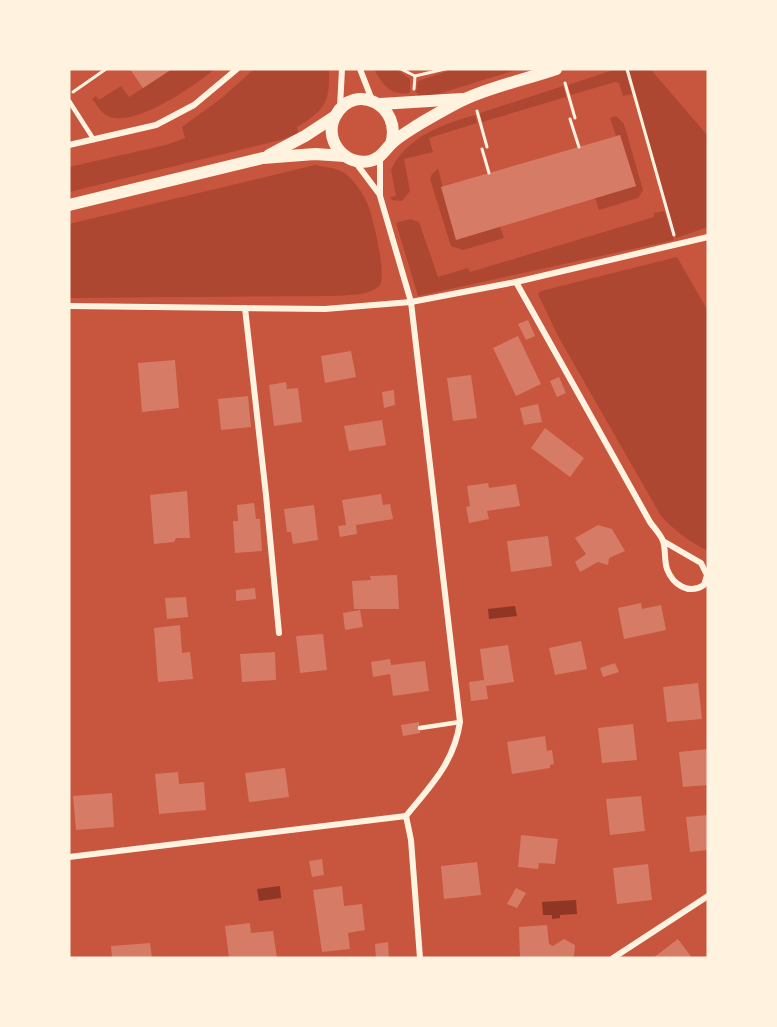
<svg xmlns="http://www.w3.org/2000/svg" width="777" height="1027" font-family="'Alegreya Sans',sans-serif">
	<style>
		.green { fill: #ae4732 }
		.water { fill: #8f3625 }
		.building { fill: #d67c66 }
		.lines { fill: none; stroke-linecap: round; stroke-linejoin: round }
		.path { stroke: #fff3e0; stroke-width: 3 }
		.service { stroke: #fff3e0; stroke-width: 4.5 }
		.minor { stroke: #fff3e0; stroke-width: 6 }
		.secondary { stroke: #fff3e0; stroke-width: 12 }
	</style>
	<rect width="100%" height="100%" fill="#c8553d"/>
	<g class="green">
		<path d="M172,69H215C195,85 134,129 108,116C101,113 97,105 92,99L96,96L99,100L121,86L129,97Z"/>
		<path d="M254,69H329C330,103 325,110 297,127L298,133L284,139L69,192V167L166,145L185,138L182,127L223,97Z"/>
		<path d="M374,69H396L410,79V93C390,96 383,85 374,69Z"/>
		<polygon points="454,69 519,69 438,94 418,98 418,93 416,93 418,81"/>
		<polygon points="616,69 625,69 632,94 623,96 619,83 615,82 571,95 568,85"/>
		<polygon points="629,69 656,69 652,71 708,136 708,227 676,238"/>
		<polygon points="563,86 566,97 482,122 480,113"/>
		<path d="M475,115L477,123L429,138L433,152L404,159L410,191L402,201L392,200L390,197L396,196L391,170C406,137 443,124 475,115Z"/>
		<polygon points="616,116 624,124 643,190 638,198 599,210 595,198 636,186 620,135 616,136 610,118"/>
		<path d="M315,165C324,167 339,168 346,174C355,182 364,194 368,205C373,218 388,278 379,286C369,296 347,295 334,296L69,298V224Z"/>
		<polygon points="438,169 443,187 500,227 504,238 463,250 451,246 430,179 432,174"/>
		<polygon points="664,211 674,240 418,296 396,223 410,219 419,222 438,277 468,268 470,272 654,217 654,213"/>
		<path d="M677,257L708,311V551C690,542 675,531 661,516L558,336L538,294L541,291Z"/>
	</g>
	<g class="water">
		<polygon points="515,606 517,616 489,619 488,609"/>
		<polygon points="280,886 281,898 259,901 257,889"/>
		<polygon points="576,900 577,914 560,915 560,918 552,919 552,915 543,915 542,902"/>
	</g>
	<g class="building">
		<polygon points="130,69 172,69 143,88"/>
		<polygon points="620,135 636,186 456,240 441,187"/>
		<polygon points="528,320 535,336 526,340 518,324"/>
		<polygon points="518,336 541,384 516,396 493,348"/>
		<polygon points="351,351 356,377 325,383 321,356"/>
		<polygon points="175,360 179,408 142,412 138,363"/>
		<polygon points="471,375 477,418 453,421 447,378"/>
		<polygon points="559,377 566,393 557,397 550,381"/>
		<polygon points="286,382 287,389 298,388 302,422 274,426 269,385"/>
		<polygon points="394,390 395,405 384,408 382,392"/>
		<polygon points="248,396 251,427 221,430 218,399"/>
		<polygon points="538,404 542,422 524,425 520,408"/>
		<polygon points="382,420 386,445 349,451 344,426"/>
		<polygon points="545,428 584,458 570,477 531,448"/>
		<polygon points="488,483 489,488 516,484 520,506 487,511 489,519 469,523 466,507 470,506 467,486"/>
		<polygon points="187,491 190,538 176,538 174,542 154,544 150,495"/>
		<polygon points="381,494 383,505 390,504 393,519 356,525 357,534 340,537 338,526 346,525 342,500"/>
		<polygon points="254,503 256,519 260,519 262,551 235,553 233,521 238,521 237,505"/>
		<polygon points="314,505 318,540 293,544 291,532 287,532 284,509"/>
		<polygon points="598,525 612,529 625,551 609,558 608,565 598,562 580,572 575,562 586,554 575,538"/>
		<polygon points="548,536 552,566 511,572 507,541"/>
		<polygon points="397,575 399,609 354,609 352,581 371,580 370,576"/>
		<polygon points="255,588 256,599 236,601 236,590"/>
		<polygon points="186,597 188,617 167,619 165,598"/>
		<polygon points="641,603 642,609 661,605 666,630 624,639 618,608"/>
		<polygon points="360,610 363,627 345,630 343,613"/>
		<polygon points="180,625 182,653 190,652 193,679 158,682 154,628"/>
		<polygon points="323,634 327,670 300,673 296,636"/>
		<polygon points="581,641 587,669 555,675 549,648"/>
		<polygon points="508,645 514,682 486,686 488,699 471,701 469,682 484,680 480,649"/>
		<polygon points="275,652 276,680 242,682 240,654"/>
		<polygon points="390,659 391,665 425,661 429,691 393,696 390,674 373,677 371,662"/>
		<polygon points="615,663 619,672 603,677 600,668"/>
		<polygon points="698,683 702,719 667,722 663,687"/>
		<polygon points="419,722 420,733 403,736 401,725"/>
		<polygon points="633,724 637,760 602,763 598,728"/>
		<polygon points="545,736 547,751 552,750 554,764 550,765 550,768 512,774 507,742"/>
		<polygon points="708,749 708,785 683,787 679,752"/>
		<polygon points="285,768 289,797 249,802 245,773"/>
		<polygon points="178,772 179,784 204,782 206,810 159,814 155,774"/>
		<polygon points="112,793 114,827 76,830 73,796"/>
		<polygon points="641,796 645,831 610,835 606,799"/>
		<polygon points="708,815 708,850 690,852 686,817"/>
		<polygon points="521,835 558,839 555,864 539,863 538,869 518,867"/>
		<polygon points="322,859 324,875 312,877 309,861"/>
		<polygon points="477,862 481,895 444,899 441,866"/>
		<polygon points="648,864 652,900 617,904 613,868"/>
		<polygon points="342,886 344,906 362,904 365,930 348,933 350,949 322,952 313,890"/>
		<polygon points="516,888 526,893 517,908 507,904"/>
		<polygon points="250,923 251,933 273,931 277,958 229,958 225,926"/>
		<polygon points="547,925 549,944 553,946 564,939 575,945 574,956 571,958 520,958 519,927"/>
		<polygon points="678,939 692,958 653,958"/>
		<polygon points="388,942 389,958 376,958 375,944"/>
		<polygon points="150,943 152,958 112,958 111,946"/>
	</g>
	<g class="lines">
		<g class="path">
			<polyline points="401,69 415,76 445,69"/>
			<polyline points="627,69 674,235"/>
			<polyline points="565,83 575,118"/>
			<polyline points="414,89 415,76"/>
			<polyline points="73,92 106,69"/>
			<polyline points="477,111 487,147"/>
			<polyline points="570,119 579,147"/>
			<polyline points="482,149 489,173"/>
		</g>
		<g class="service">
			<polyline points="69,101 94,140"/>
			<polyline points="420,728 460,722"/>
		</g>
		<g class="minor">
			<polyline points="360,69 372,100"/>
			<polyline points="340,107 342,69"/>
			<polyline points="69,145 156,125 194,105 237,69"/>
			<path d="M380,156V196L411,302L460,722C454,763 431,785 406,816"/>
			<polyline points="356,163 380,195"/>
			<path d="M516,282L650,522C654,528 661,535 663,541C666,550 664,560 667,569C673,585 689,595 704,585L707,575L701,563L663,541"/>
			<polyline points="69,306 325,309 411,302 516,282 708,237"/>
			<polyline points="245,308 266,495 279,633"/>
			<polyline points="69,857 406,816 411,840 420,958"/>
			<polyline points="613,958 708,896"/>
		</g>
		<g class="secondary">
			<polyline points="380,104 462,99"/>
			<path d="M391,144C403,106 355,81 336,115C322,138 344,167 370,161C381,158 384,151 391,144C399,136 412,129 421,123C435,115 450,106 465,99C494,86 527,79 556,69"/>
			<polyline points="269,155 305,136 334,117"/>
			<polyline points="69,205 263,158 315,154 345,156"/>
		</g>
	</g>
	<rect width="777" height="1027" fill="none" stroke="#fff3e0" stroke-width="141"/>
</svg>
